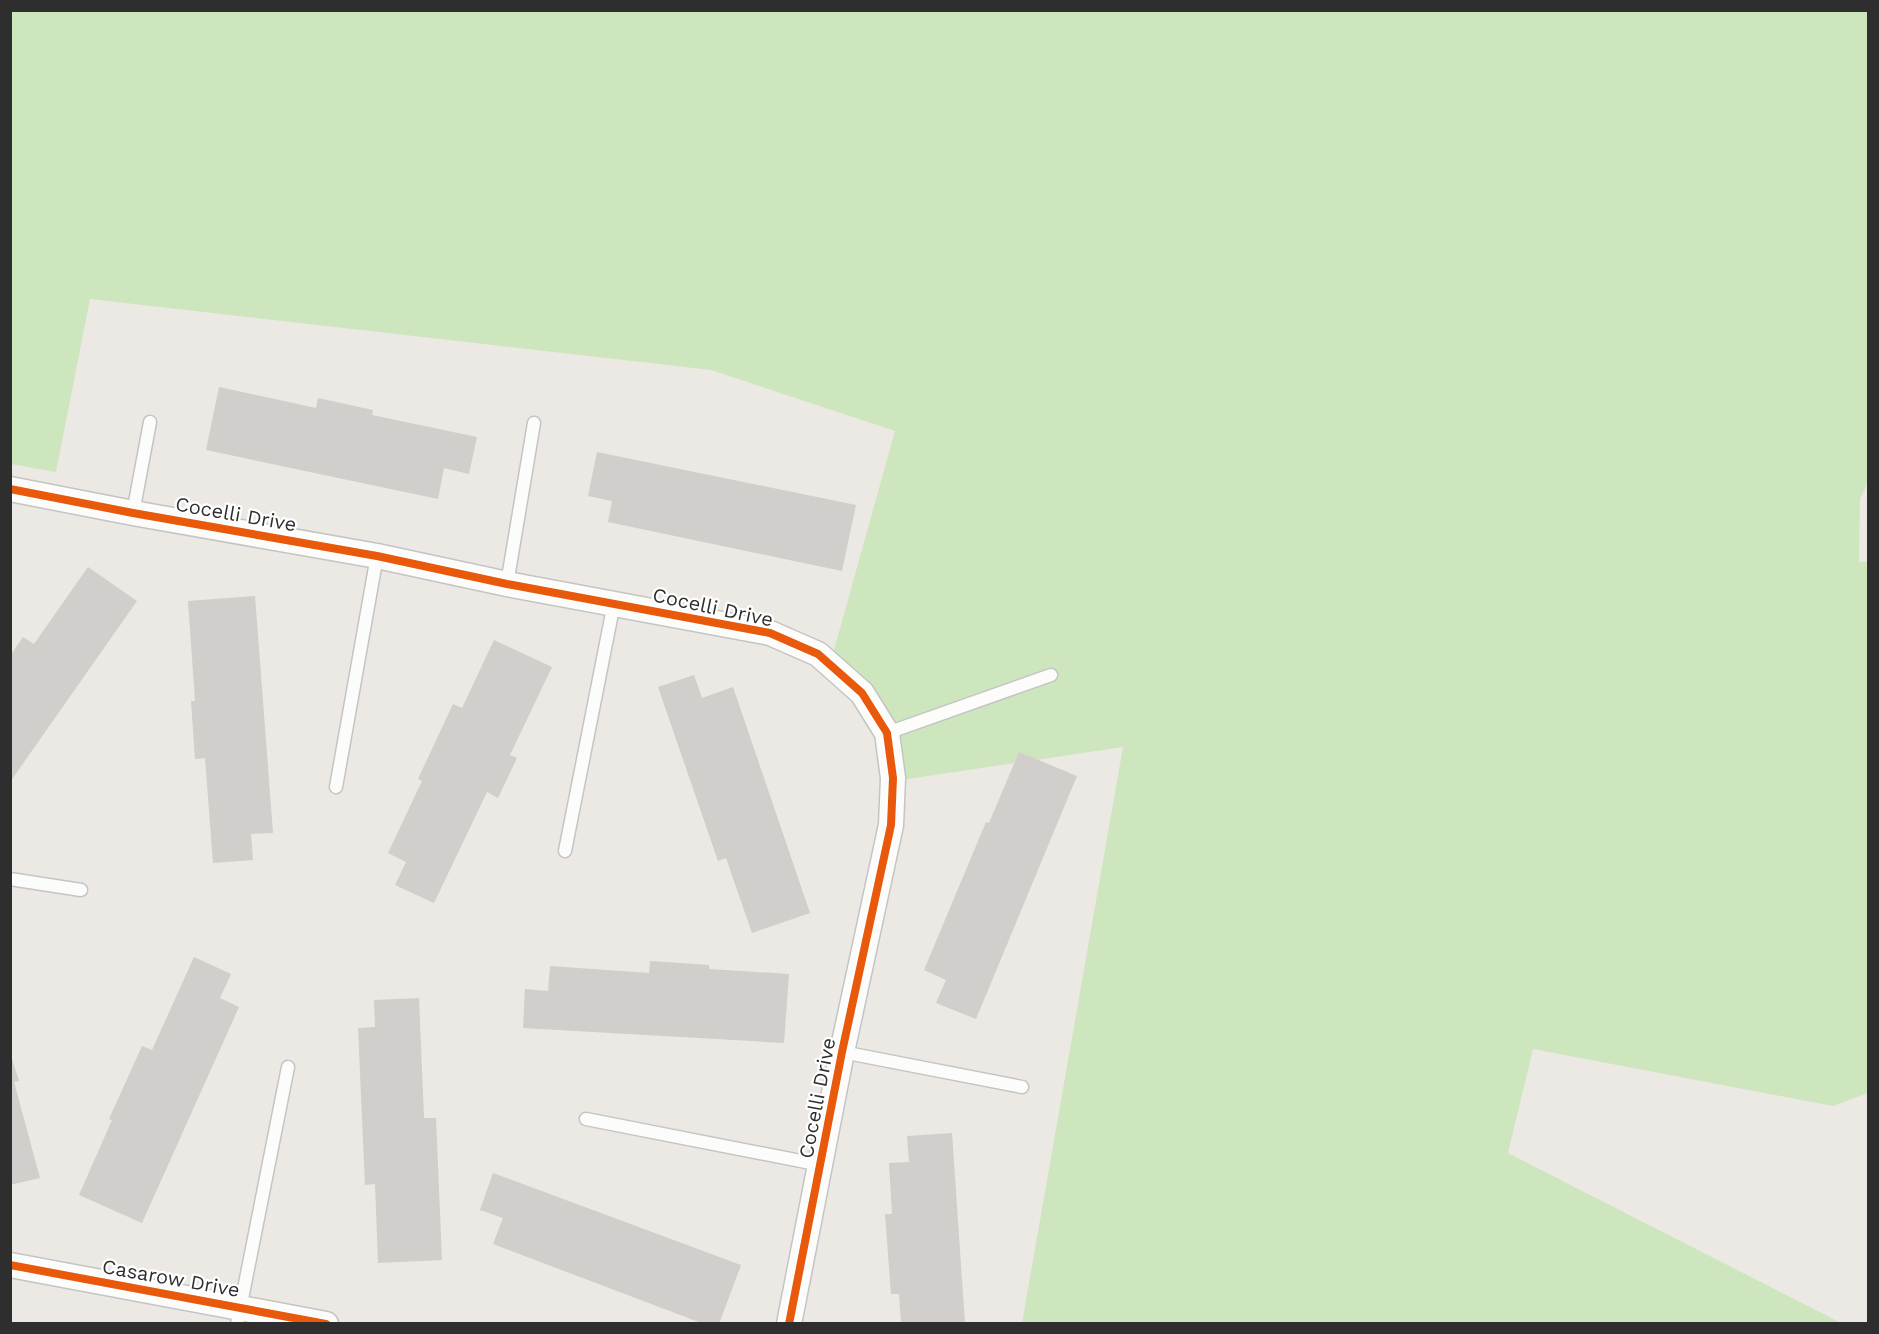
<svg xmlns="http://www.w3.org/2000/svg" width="1879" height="1334" font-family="'Work Sans',sans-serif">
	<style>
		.green { fill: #cee6be }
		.building { fill: #d1cecb }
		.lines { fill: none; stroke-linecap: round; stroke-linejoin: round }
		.service-casing { stroke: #c5c4c5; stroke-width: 15 }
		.minor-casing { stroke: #c5c4c5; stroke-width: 27 }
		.service { stroke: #fcfcfb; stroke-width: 12 }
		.minor { stroke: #fcfcfb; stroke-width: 24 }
		.cycleway-casing { stroke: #fff; stroke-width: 11 }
		.cycleway { stroke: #e8590c; stroke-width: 8 }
		.labels { text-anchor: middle; stroke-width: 4.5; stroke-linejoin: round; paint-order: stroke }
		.street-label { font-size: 20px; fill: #2e2e2e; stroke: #fff }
	</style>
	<rect width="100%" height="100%" fill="#ece8e4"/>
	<polygon class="green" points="10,11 1868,11 1868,482 1860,499 1859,562 1868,562 1868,1093 1833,1106 1533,1049 1508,1153 1841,1323 1022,1323 1123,747 901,780 832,657 895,431 711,370 90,299 56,472 11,464"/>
	<g class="building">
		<polygon points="219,387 316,408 318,398 373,410 372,415 477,437 469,474 444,468 438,499 206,450"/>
		<polygon points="597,452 856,505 842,571 608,522 612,501 588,496"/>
		<polygon points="88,567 137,601 10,782 10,656 23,637 34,644"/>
		<polygon points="255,596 273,833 251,834 253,860 213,863 205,758 195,759 191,701 195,701 188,601"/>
		<polygon points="494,640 552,667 510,755 517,758 498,798 487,792 434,903 395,885 406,862 388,853 422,781 418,779 453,704 462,708"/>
		<polygon points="694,675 702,698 733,687 810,913 752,933 726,858 718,861 658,687"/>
		<polygon points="1019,752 1077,776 976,1019 936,1003 946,980 924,970 986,822 989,823"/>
		<polygon points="194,957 231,974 220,998 239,1007 142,1223 79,1195 112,1120 109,1119 142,1046 152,1050"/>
		<polygon points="650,961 709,965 709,969 789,974 784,1043 523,1028 525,989 548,991 550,966 649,973"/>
		<polygon points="419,998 424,1118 436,1118 442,1260 378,1263 375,1184 365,1185 358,1028 375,1027 374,1000"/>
		<polygon points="10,1053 19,1081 14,1082 40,1178 10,1185"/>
		<polygon points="952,1133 965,1324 901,1324 899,1294 891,1294 885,1214 892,1214 889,1163 909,1162 907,1136"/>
		<polygon points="493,1173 741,1265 719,1324 704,1324 493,1244 503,1218 480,1210"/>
	</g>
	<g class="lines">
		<g class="service-casing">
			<g id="service">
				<polyline points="133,513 150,422"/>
				<polyline points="507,584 534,423"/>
				<polyline points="887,733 1051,675"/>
				<polyline points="336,787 377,556"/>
				<polyline points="565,851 614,603"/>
				<polyline points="10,879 81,890"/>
				<polyline points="842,1052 1022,1087"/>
				<polyline points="586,1119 821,1165"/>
				<polyline points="237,1324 288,1067"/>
			</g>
		</g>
		<g class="minor-casing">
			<g id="minor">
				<polyline points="10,489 133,513 377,556 507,584 770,633 818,654 862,693 887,733 893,778 891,825 842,1052 789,1324"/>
				<polyline points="10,1265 326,1324"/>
			</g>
		</g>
		<use href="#service" class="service"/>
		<use href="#minor" class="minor"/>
		<g class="cycleway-casing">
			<g id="cycleway">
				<polyline points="10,489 133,513 377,556 507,584 770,633 818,654 862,693 887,733 893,778 891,825 842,1052 789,1324"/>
				<polyline points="10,1265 326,1324"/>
			</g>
		</g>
		<use href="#cycleway" class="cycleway"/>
	</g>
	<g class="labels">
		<g class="street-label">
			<text transform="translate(236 514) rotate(10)" y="7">Cocelli Drive</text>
			<text transform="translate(713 607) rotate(12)" y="7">Cocelli Drive</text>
			<text transform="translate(817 1098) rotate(-79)" y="7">Cocelli Drive</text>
			<text transform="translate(171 1278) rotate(10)" y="7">Casarow Drive</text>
		</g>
	</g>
	<rect width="1879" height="1334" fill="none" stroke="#2e2e2e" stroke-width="24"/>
</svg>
